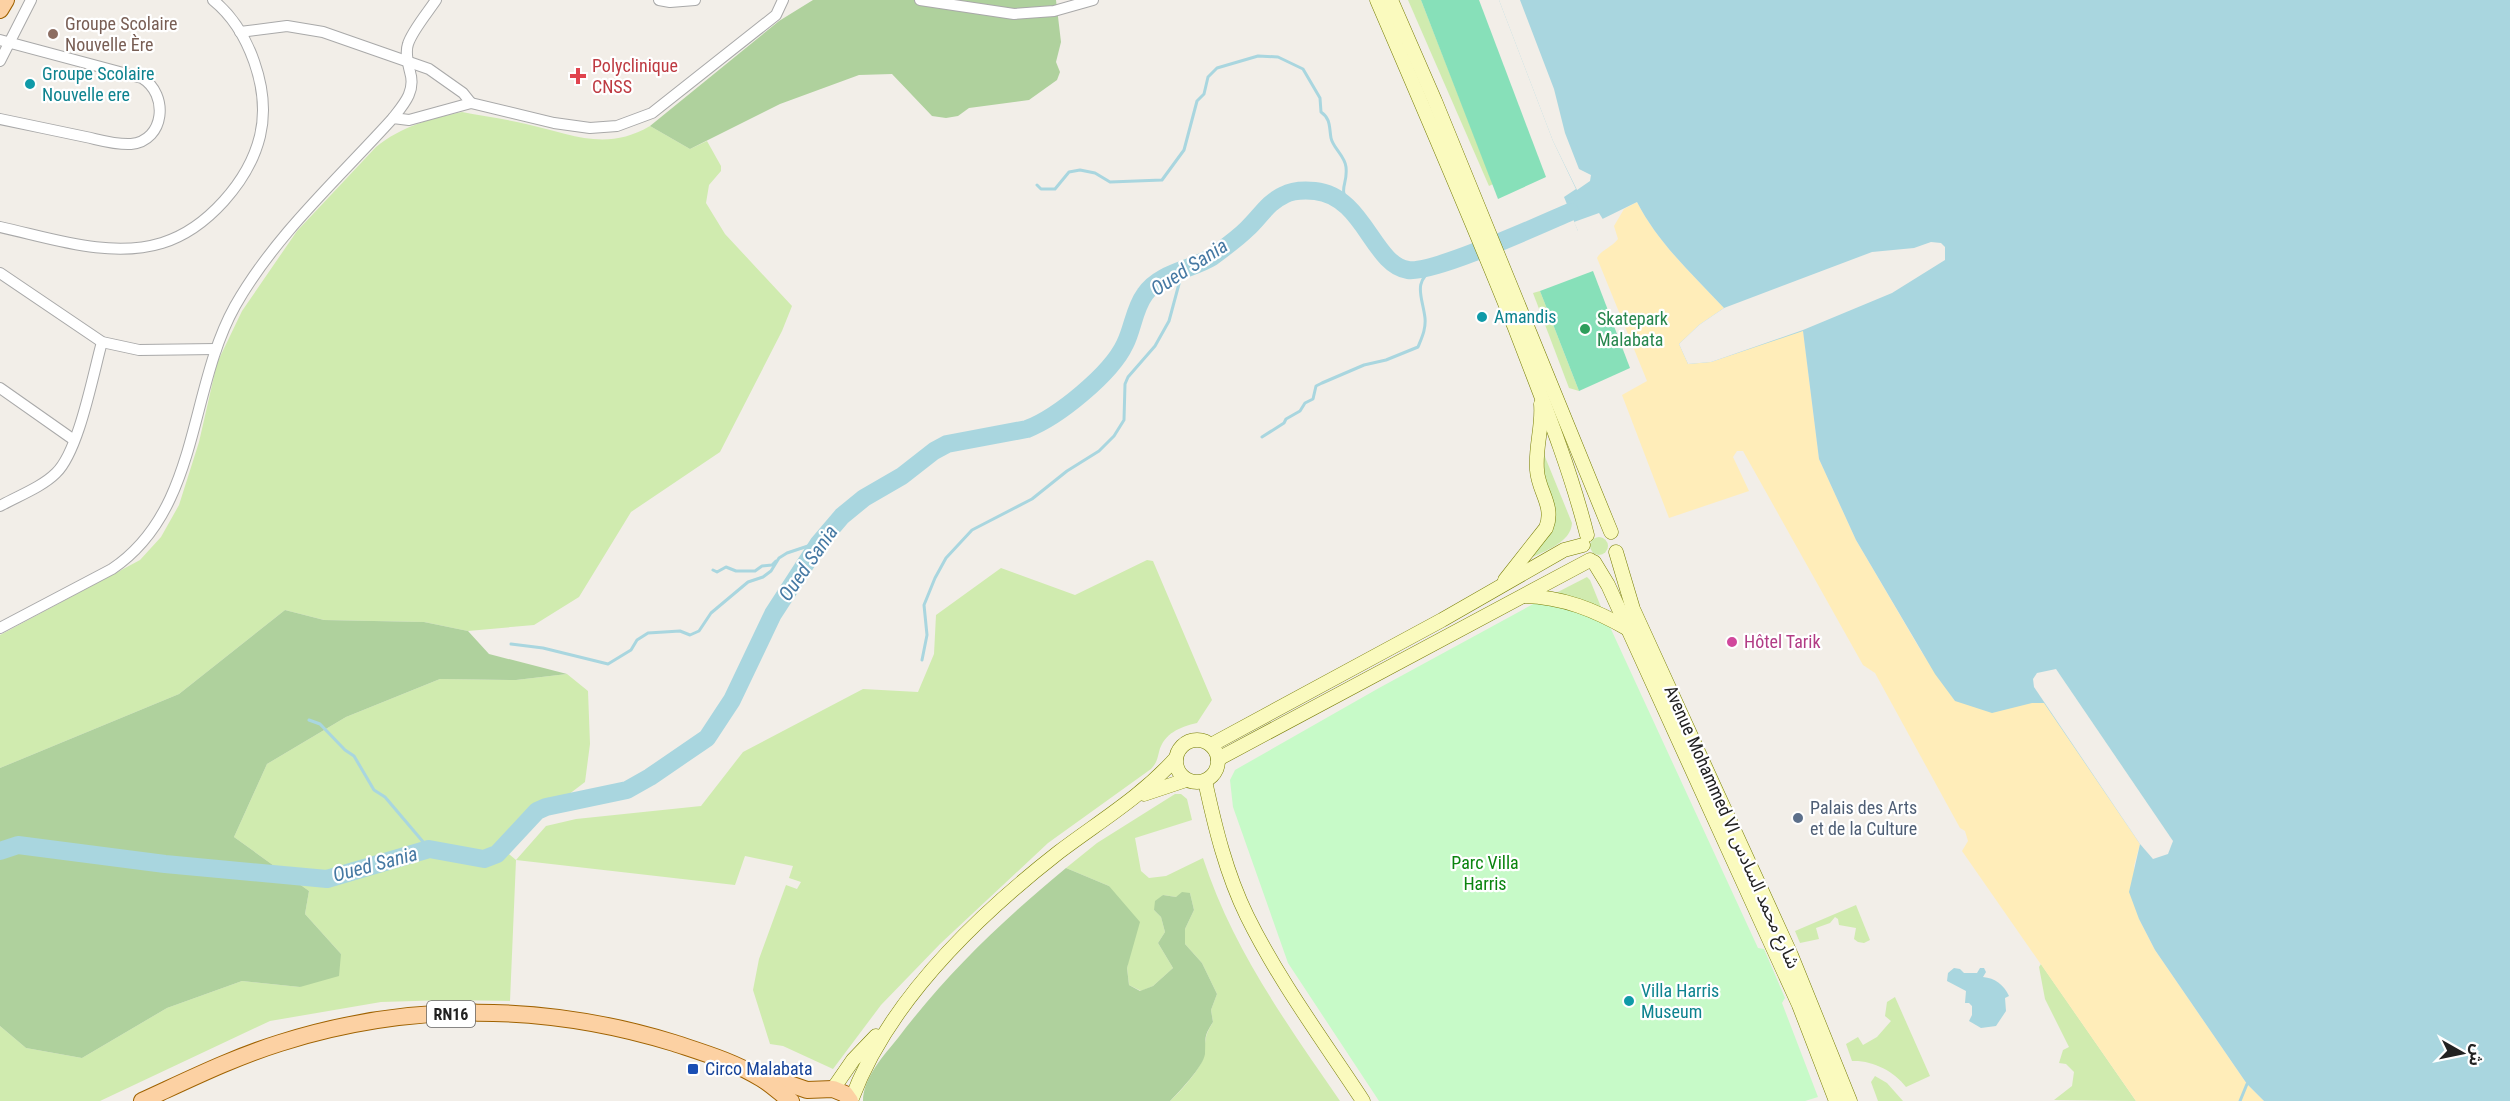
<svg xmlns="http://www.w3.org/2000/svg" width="2510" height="1101" font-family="'Roboto Condensed','Noto Sans Arabic',sans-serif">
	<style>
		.grass { fill: #d0ebaf }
		.forest { fill: #afd19d }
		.sand { fill: #ffedb9 }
		.park { fill: #c7fac8 }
		.pitch { fill: #87e0b9 }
		.water { fill: #a9d6df }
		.pier { fill: #f2eee8 }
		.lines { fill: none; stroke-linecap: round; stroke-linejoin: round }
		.stream { stroke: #a9d6df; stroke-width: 3 }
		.river { stroke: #a9d6df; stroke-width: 18 }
		.street-casing { stroke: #a9a9a9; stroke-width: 12 }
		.secondary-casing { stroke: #767d04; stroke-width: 15 }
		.primary-casing { stroke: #9f6200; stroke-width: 18 }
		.street { stroke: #fff; stroke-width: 10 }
		.secondary { stroke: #fafabe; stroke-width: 14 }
		.primary { stroke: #fcd1a3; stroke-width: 16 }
		.education-dot { fill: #8d6e63; stroke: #fff; stroke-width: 2 }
		.health-dot { fill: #e0444e; stroke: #fff; stroke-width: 2 }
		.culture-dot { fill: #0f9aa8; stroke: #fff; stroke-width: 2 }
		.leisure-dot { fill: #2e9e5b; stroke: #fff; stroke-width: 2 }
		.hotel-dot { fill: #d1479c; stroke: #fff; stroke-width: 2 }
		.service-dot { fill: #5c6f8a; stroke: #fff; stroke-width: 2 }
		.transit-dot { fill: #1a4fb4; stroke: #fff; stroke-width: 2 }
		.labels { text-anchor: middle; stroke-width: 4.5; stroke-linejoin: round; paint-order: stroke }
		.shield { fill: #fff; stroke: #646464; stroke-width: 1.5 }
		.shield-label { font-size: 16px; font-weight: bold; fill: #222 }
		.education-label { font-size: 18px; fill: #785e54; stroke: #fff; text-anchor: start }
		.health-label { font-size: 18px; fill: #be3a42; stroke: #fff; text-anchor: start }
		.culture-label { font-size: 18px; fill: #0d838f; stroke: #fff; text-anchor: start }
		.leisure-label { font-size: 18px; fill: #27864d; stroke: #fff; text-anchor: start }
		.hotel-label { font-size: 18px; fill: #b23c85; stroke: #fff; text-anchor: start }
		.service-label { font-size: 18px; fill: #4e5e75; stroke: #fff; text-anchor: start }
		.street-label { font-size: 18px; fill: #222; stroke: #fff }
		.park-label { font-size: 18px; fill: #0b840f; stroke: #fff }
		.transit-label { font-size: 18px; fill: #164399; stroke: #fff; text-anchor: start }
		.water-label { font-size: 20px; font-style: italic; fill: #4679a3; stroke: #fff }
	</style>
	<rect width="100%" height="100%" fill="#f2eee8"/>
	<g class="grass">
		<polygon points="1408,0 1421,0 1493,184 1489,186"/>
		<path d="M462,112C483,116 505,119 526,124C571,134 606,152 650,126L690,149L707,141L721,166V171L709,185L706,203L725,234L792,306L782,331L720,452L631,512L579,597L534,625L468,631L424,622L324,620L285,610L179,694L0,768V635L140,560L161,537L179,505L199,442L217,363L242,311L297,231L376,147C402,126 430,119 462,112Z"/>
		<polygon points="1540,291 1579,391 1569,388 1533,293"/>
		<path d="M1541,447L1572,523C1571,543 1544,551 1529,559L1548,533Z"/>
		<circle cx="1599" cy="546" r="9"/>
		<path d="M1147,560L1153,561L1212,700L1197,723C1180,727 1164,733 1159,752C1157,760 1157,762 1151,769L1048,843L940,944L881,1005L833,1069L783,1046L770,1044L753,990L759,959L786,885L797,889L801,882L789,878L793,866L745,856L735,885L516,860L510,1001L448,1000L381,1002L270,1021L100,1101H0V1026L26,1048L82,1058L167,1008L242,981L300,987L341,954L305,914L309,891L234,837L267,764L346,717L440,679L516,680L567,674L588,691L590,744L585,782L564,798L538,804L496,843L516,860L546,826L576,819L701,806L743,752L863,689L918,692L934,654L936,615L1001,568L1075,595Z"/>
		<polygon points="1587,577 1590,580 1603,612 1552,595"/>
		<path d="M1175,794H1181L1187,799L1192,820L1135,838L1141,871L1149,878L1166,876L1203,858C1232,948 1287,1024 1340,1101H1170C1180,1092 1203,1067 1204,1054C1206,1038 1204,1037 1213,1022L1211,1010L1217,994L1202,963L1185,944V929L1194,910L1190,893L1176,897L1163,895L1154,910L1161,917L1165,932L1158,943L1173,968L1153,986L1141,991L1129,985L1127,968L1131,946L1109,886L1066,868L1097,843Z"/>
		<polygon points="1856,905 1870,940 1864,943 1858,942 1854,939 1856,928 1839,925 1838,919 1835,917 1830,923 1816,928 1819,939 1800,943 1795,931"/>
		<polygon points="2041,964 2136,1101 2054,1100 2072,1086 2074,1072 2066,1064 2059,1063 2063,1050 2069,1047 2045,999 2039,967"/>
		<path d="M1895,997L1930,1076L1906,1087C1894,1071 1872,1060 1852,1061L1846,1044L1858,1037L1863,1045L1877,1037L1891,1021L1885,1016L1887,1002Z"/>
		<polygon points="1875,1076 1887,1083 1903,1101 1878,1101 1871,1082"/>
	</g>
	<g class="forest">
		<polygon points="813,0 1056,0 1061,42 1056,62 1060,72 1057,80 1029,100 969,108 958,116 946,118 932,116 892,74 859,75 780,104 690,149 650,126 779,21"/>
		<polygon points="285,610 324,620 424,622 468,631 489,654 567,674 516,680 440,679 346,717 267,764 234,837 309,891 305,914 341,954 339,976 300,987 242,981 167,1008 82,1058 26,1048 0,1026 0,768 179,694"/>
		<path d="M1066,868L1109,886L1140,922L1127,968L1129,985L1140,991L1153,986L1173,968L1158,943L1165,932L1161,917L1154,910L1155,901L1163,895L1176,897L1182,892L1190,893L1194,910L1185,929V944L1202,963L1217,994L1211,1010L1213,1022C1203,1038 1206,1037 1205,1054C1203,1067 1179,1092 1170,1101H863C863,1078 884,1055 898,1038C948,972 1003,920 1066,868Z"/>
	</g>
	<path class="sand" d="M1637,202C1658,243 1693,275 1724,308L1699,325L1711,362L1803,330L1819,459L1856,540L1921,651L1955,701L2044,702L2140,844L2134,866L2139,919L2155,950L2247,1084L2264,1101H2136L1962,851L1968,841L1965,831L1960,828L1875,673L1863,665L1743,451H1737L1733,457L1749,491L1669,518L1622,395L1647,381L1597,258C1602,249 1611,248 1618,239L1614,226L1624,209Z"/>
	<path class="park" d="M1535,603C1562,605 1587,613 1610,627L1758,948L1764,949L1785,998L1782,1003L1818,1097L1805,1101H1379L1288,963L1233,807L1230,780L1235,770L1379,688Z"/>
	<g class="pitch">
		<polygon points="1421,0 1479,0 1546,177 1498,199"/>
		<polygon points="1593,271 1630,368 1579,391 1540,291"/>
	</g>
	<g class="water">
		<path d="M1499,0H2510V1101H2264L2247,1084L2155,950L2139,919L2129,892L2140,844L2044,703H2032L1992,713L1955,701L1935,674L1856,540L1819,459L1803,331L1711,362L1688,364L1679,344L1699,325L1724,308C1693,275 1658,243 1637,202L1578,231L1564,197L1576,189L1553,141Z"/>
		<path d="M1954,968L1960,969L1964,973H1977L1980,968H1984L1986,972L1983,977C1995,978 2004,985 2009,996L2005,998L2006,1011L1996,1026L1981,1028L1969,1021L1972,1015V1006L1969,1003H1965L1966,991L1947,981L1948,973Z"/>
	</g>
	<g class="pier">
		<polygon points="1499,0 1520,0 1554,89 1565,133 1579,169 1591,175 1590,181 1577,190 1553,141"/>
		<polygon points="1599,213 1604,221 1585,231 1578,231 1574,222"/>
		<polygon points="1931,242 1941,243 1945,247 1945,260 1892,293 1803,330 1711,362 1688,364 1679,344 1699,325 1724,308 1872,252 1914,248"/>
		<polygon points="2056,669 2173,841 2168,854 2153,859 2140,844 2034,687 2033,679 2037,673"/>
	</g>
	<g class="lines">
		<g class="stream">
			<path d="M1037,185L1041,189H1055L1069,172L1080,170L1095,173L1110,182L1162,180L1184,150L1197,101L1204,94L1208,77L1217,68L1258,56L1278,57L1303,69L1320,98L1321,112C1331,119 1329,127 1331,138C1333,148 1345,156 1346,167C1348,188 1337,184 1350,209"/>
			<path d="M1262,437L1284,423L1286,419L1300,411L1305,403L1313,399L1316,386L1322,383L1364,365L1386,360L1418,347C1422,337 1426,329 1425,318C1422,294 1412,284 1435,266"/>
			<polyline points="713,570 717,572 726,567 736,571 755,571 762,566 772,565 776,561"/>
			<polyline points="511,644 543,648 608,664 631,650 637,640 648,633 680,631 690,635 699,631 711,613 748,582 763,577 771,571 779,558 787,553 820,542"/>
			<polyline points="922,660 927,635 924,605 935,578 946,558 972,530 1032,499 1067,471 1099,451 1114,436 1124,420 1125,384 1128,377 1155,346 1169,321 1183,269"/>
			<polyline points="309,720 320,724 345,750 354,756 374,790 385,797 430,850"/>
			<polyline points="2240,1101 2247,1084"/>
		</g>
		<path class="river" d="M0,851L18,845L165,864L327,879L429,849L484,859L497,854L537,811L546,807L627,790L650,777L707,738L732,700L773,614L819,543L842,516L864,498L902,476L934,451L947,444L1027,429C1058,417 1111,374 1125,344C1133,328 1134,309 1145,294C1160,272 1191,270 1212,257C1224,248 1237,239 1247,229C1260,217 1268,202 1284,195C1293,190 1304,190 1315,191C1364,196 1373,265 1408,270C1433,274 1542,224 1570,212"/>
		<g class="street-casing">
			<g id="street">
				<polyline points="659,0 670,2 695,0"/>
				<polyline points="920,0 1014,14 1054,11 1093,0"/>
				<polyline points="240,32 287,26 323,32 429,69 463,93 471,103"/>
				<path d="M0,40L142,78C169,94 165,141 131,144C116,145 100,140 86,137C57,131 29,125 0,119"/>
				<polyline points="0,61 31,0"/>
				<path d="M393,118C404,104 416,91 410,72C408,63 405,53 408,44C412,31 428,12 436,0"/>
				<path d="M0,227C51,238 110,259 162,243C207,229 249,181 260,136C271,90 249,29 213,0"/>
				<polyline points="0,273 102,342 139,350 216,349"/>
				<polyline points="0,388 74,440"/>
				<path d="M0,506C18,496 42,487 56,473C79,451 93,374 102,342"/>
				<path d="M0,628L112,569C200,510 188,390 235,306C276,234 338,179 393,118L409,120L471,103L554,123L590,128L617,126L652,113L776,15L783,0"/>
			</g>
		</g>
		<g class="secondary-casing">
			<g id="secondary">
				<path d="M1377,0C1424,109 1471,218 1515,328C1541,396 1569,464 1587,535"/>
				<polyline points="1391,0 1435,101 1611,532"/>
				<polyline points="1616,552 1633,609 1791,955 1850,1101"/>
				<polyline points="1594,562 1608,585 1799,1005 1836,1101"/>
				<path d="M1505,580L1546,528C1555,506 1538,491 1537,470C1535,448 1543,426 1541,404"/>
				<path d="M1524,596C1563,597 1595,610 1628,629"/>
				<circle cx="1197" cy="761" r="21"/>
				<polyline points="1211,745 1442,620 1564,550 1583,545"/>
				<polyline points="1218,759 1590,560"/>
				<path d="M1205,781C1215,827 1226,873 1247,916C1279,981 1323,1040 1363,1101"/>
				<polyline points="1144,794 1186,780"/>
				<polyline points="833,1089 853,1060 876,1036"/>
				<path d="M851,1101C887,1002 977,916 1059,852C1100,821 1141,797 1176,758"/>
			</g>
		</g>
		<g class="primary-casing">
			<g id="primary">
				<polyline points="0,10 6,0"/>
				<polyline points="764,1080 781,1081 807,1090 833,1089 845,1094 850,1101"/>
				<path d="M142,1101C188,1080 232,1058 280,1043C409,1002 545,1003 674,1043C704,1053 735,1062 762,1079C772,1085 781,1094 791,1101"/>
			</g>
		</g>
		<use href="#street" class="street"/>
		<use href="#secondary" class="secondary"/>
		<use href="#primary" class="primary"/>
	</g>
	<circle class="education-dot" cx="53" cy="34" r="6"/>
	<path class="health-dot" d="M575 67h6v6h6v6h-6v6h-6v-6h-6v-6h6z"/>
	<g class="culture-dot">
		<circle cx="30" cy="84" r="6"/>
		<circle cx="1482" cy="317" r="6"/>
		<circle cx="1629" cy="1001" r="6"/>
	</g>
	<circle class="leisure-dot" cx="1585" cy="329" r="6"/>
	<circle class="hotel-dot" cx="1732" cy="642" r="6"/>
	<circle class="service-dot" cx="1798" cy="818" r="6"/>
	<rect class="transit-dot" x="687" y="1063" width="12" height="12" rx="3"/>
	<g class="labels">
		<rect class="shield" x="427" y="1001" width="48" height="26" rx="4.5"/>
		<g class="shield-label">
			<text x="451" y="1020">RN16</text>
		</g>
		<g class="education-label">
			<text x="65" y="30">Groupe Scolaire<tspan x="65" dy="21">Nouvelle Ère</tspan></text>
		</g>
		<g class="health-label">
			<text x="592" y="72">Polyclinique<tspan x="592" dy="21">CNSS</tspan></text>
		</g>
		<g class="culture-label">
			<text x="42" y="80">Groupe Scolaire<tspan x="42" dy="21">Nouvelle ere</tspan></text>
			<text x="1494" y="323">Amandis</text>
			<text x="1641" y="997">Villa Harris<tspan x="1641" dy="21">Museum</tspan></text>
		</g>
		<g class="leisure-label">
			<text x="1597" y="325">Skatepark<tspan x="1597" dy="21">Malabata</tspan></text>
		</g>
		<g class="hotel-label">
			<text x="1744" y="648">Hôtel Tarik</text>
		</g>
		<g class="service-label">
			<text x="1810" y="814">Palais des Arts<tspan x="1810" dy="21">et de la Culture</tspan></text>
		</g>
		<g class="street-label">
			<text transform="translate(1732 827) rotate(66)" y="6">Avenue Mohammed VI شارع محمد السادس</text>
		</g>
		<g class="park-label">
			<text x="1485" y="869">Parc Villa<tspan x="1485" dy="21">Harris</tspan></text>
		</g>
		<g class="transit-label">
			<text x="705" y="1075">Circo Malabata</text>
		</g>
		<g class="water-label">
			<text transform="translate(1189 267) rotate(-33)" y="7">Oued Sania</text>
			<text transform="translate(808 563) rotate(-55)" y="7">Oued Sania</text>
			<text transform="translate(375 864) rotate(-15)" y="7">Oued Sania</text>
		</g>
	</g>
	<g transform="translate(2462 1053) rotate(99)" stroke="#ffffff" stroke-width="4.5" paint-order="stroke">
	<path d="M0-4.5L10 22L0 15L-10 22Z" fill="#222222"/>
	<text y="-9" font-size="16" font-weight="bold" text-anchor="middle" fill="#222222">ش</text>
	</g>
</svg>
